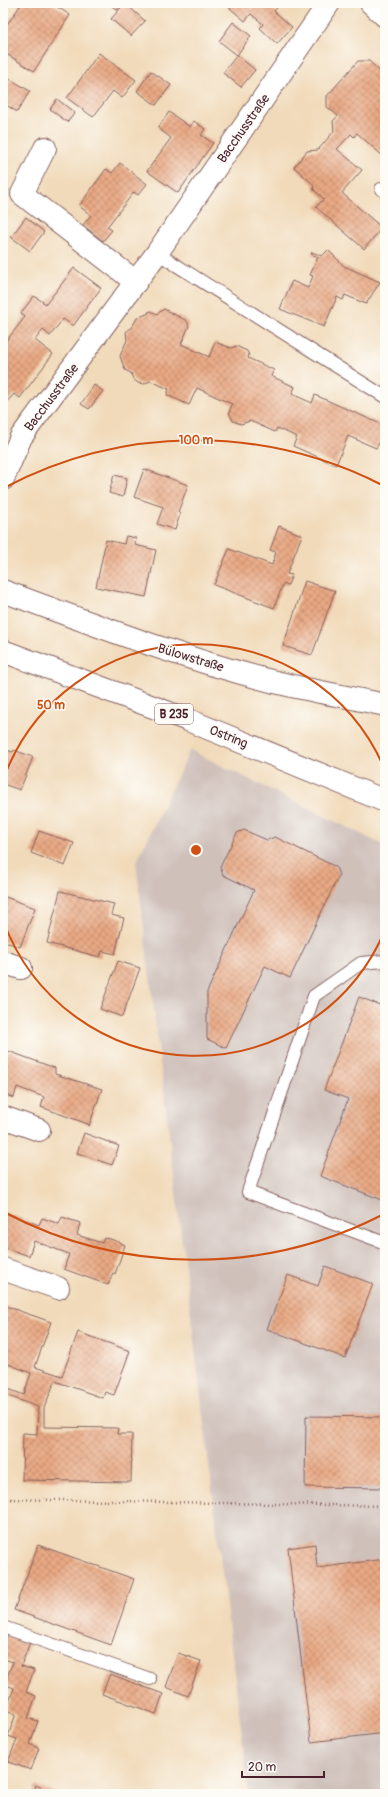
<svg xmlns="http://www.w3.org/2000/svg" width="388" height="1797" font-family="Pangolin,sans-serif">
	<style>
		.industrial { fill: #cfc0ba }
		.building { fill: url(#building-cross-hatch) }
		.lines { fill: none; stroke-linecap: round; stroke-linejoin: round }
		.lane-casing { stroke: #84605d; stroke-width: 14 }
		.street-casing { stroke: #84605d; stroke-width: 24 }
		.primary-casing { stroke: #84605d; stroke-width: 24 }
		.path { stroke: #84605d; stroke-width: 2.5; stroke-dasharray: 1 3; stroke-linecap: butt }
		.lane { stroke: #fff; stroke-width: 12 }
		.street { stroke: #fff; stroke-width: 22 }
		.primary { stroke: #fff; stroke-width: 22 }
		.ring { fill: none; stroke: #d05011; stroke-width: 2 }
		.labels { text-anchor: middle; stroke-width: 3; stroke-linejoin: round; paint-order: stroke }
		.shield { fill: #fdfcf7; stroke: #806168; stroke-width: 1 }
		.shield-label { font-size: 12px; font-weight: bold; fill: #4a1f2b }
		.street-label { font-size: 13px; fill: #4a1f2b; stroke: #fdfcf7 }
		.centre { fill: #d05011; stroke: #fdfcf7; stroke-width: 2 }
		.ring-label { font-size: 12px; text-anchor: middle; font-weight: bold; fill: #d05011; stroke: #fdfcf7; stroke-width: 3; stroke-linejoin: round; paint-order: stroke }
	</style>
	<defs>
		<pattern id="building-cross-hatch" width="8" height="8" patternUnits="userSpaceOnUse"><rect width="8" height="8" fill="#e9a984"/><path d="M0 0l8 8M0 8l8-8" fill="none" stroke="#bf896c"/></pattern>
	</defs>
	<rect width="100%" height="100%" fill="#fdfcf7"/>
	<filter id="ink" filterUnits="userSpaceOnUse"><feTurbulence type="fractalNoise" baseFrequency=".025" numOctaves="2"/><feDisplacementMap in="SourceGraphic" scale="8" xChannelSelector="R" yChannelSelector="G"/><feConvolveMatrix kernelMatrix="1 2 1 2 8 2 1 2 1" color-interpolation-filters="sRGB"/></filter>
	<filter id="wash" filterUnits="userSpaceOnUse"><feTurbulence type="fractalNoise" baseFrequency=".012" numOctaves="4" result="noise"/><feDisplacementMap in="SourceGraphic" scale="16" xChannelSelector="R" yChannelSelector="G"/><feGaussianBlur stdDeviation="0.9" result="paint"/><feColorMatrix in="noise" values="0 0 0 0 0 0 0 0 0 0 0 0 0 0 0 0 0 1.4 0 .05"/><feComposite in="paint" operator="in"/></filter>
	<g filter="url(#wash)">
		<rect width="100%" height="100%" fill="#f1daba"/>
		<polygon class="industrial" points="190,750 385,846 385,1794 249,1794 136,863"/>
		<g id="blocks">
			<g class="building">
				<polygon points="16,3 51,3 70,15 34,71 3,52 3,30 20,6"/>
				<polygon points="108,3 123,3 117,10"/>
				<polygon points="125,3 145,21 131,36 111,19"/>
				<polygon points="224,3 281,3 274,11 292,27 277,44 260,28 263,24 251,14 245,21"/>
				<polygon points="233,22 251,36 237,55 219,41"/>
				<polygon points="99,53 136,80 122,98 113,91 93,117 67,98"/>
				<polygon points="237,55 255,70 241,87 223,73"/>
				<polygon points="358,61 369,61 385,76 385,158 357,133 354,137 351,134 337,149 362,170 342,193 382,228 364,249 316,207 324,199 314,190 313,184 294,167 307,151 318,150 334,131 333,121 338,116 327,107 327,96"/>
				<polygon points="151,71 171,85 156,105 137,91"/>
				<polygon points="10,79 30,91 17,112 3,103 3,90"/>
				<polygon points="57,99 75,113 67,122 50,109"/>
				<polygon points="169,112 190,127 194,121 205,129 201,135 213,143 178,193 147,171 171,138 158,128"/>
				<polygon points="120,163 147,184 138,195 134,192 107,227 112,230 103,241 83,225 91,215 79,206 106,169 112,173"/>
				<polygon points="3,185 9,190 3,198"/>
				<polygon points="26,217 44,232 30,251 11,237"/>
				<polygon points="328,250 344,266 380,282 366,304 345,295 343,300 337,297 324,327 280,309 292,281 308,288 313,276 310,275 318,257 311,254 312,252 322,256"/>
				<polygon points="74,268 101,288 73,326 63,319 50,336 43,330 35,340 53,354 20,398 14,394 6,403 3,401 3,345 25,317 21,313 34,296 46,304"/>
				<polygon points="164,309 187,321 189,326 181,344 209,357 215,342 231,348 236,346 247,351 249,355 248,358 274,370 271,376 295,387 292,394 312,403 315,395 385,426 385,434 376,448 348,436 336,465 293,446 297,437 277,428 275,432 250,421 241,424 233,421 229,412 232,404 197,388 189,405 167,395 169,389 150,381 144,384 138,383 133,379 131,373 125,370 120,356 127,340 126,332 132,327 137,318 149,313 148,312 151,311 157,314"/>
				<polygon points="94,385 103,391 89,409 81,404"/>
				<polygon points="144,469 188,485 178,512 180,514 175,530 157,524 163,507 134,497"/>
				<polygon points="114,475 127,478 123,497 109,493"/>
				<polygon points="279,526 302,535 287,574 292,575 288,585 283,584 274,608 214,585 229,549 272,565 276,552 270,550"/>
				<polygon points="126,536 136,538 135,545 156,550 146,597 96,587 106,540 124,544"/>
				<polygon points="305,581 335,591 312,655 283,646"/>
				<polygon points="3,749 13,752 14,750 33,757 20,790 3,784"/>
				<polygon points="244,830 267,840 275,837 336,867 339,875 290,978 265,966 226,1048 207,1039 207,992 254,890 223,875 220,867 237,833"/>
				<polygon points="39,831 74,843 65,866 31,853"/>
				<polygon points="60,891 114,904 111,915 124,918 115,954 102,951 100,957 47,943"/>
				<polygon points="3,896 35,908 20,947 3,941"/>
				<polygon points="118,961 140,968 122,1017 100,1009"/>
				<polygon points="359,997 385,1007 385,1201 320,1176 348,1099 324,1090"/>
				<polygon points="8,1051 55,1068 55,1074 102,1089 89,1126 88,1124 41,1107 44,1097 17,1087 14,1098 3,1094 3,1056 6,1057"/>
				<polygon points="84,1133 119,1146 112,1165 77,1153"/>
				<polygon points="3,1212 39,1225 42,1218 59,1224 62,1217 80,1223 77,1235 102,1243 104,1238 107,1239 107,1238 122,1243 122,1244 125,1245 115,1274 113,1273 108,1285 64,1269 69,1254 34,1241 29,1256 3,1247"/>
				<polygon points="325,1266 373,1284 345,1358 267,1329 288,1275 318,1286"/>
				<polygon points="3,1305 51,1322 35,1367 62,1376 78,1332 130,1351 114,1395 105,1392 103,1398 55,1381 44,1408 44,1427 118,1428 117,1434 132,1434 131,1482 22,1480 23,1433 37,1434 38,1407 3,1394 3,1387 24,1395 31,1373 3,1362"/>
				<polygon points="306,1416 385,1417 385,1488 305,1487"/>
				<polygon points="315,1544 317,1568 385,1559 385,1733 311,1742 288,1548"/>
				<polygon points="38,1545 134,1579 111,1645 14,1610"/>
				<polygon points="8,1634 30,1642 21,1666 34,1670 26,1692 36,1696 28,1718 38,1721 30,1744 39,1748 31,1770 8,1762 17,1739 8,1736 16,1714 6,1710 14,1688 4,1684 13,1662 3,1659 3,1647"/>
				<polygon points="178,1653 201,1661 188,1696 166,1687"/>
				<polygon points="110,1674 163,1694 156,1714 102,1694"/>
				<polygon points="36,1785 38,1786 58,1794 33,1794"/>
			</g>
		</g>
	</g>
	<g filter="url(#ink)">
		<use href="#blocks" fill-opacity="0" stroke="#84605d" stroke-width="1"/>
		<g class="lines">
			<g class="lane-casing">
				<g id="lane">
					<polyline points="381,189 385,192"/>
					<polyline points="157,253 385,397"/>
					<polyline points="385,961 361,963 314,996 248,1192 385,1243"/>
					<polyline points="3,1627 150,1679"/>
				</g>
			</g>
			<g class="street-casing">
				<g id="street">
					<polyline points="371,3 385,16"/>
					<polyline points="45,148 22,194 136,282"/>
					<polyline points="3,479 21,437 157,253 329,3"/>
					<path d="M3,591C93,624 183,659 275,682C312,691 349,697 385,705"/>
					<polyline points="3,962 21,968"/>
					<polyline points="3,1117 39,1130"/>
					<polyline points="3,1269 58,1288"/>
				</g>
			</g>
			<g class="primary-casing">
				<polyline id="primary" points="3,651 188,720 385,801"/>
			</g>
			<polyline class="path" points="3,1499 385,1506"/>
			<use href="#lane" class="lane"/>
			<use href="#street" class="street"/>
			<use href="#primary" class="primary"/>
		</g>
	</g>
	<g class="ring">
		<path d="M385 930A205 205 0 0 1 3 920M3 780A205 205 0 0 1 385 770"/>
		<path d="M382 1215A410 410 0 0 1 4 1212M4 488A410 410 0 0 1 382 485"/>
	</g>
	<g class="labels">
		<rect class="shield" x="155" y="704" width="38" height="20" rx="3"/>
		<g class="shield-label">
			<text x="174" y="718">B 235</text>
		</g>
		<g class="street-label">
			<text transform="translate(243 128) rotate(-55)" y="5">Bacchusstraße</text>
			<text transform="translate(51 397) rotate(-53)" y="5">Bacchusstraße</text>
			<text transform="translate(191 657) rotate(17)" y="5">Bülowstraße</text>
			<text transform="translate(229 736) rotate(22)" y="5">Ostring</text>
		</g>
	</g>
	<circle cx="196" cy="850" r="6" class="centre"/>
	<g class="ring-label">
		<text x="196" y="444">100 m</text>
		<text x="51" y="709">50 m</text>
	</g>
	<rect width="388" height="1797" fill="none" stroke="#fdfcf7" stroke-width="16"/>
	<path d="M242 1771v6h82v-6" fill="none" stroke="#4a1f2b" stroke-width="2"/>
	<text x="248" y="1771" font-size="12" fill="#4a1f2b" stroke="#fdfcf7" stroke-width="3" paint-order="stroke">20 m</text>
</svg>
